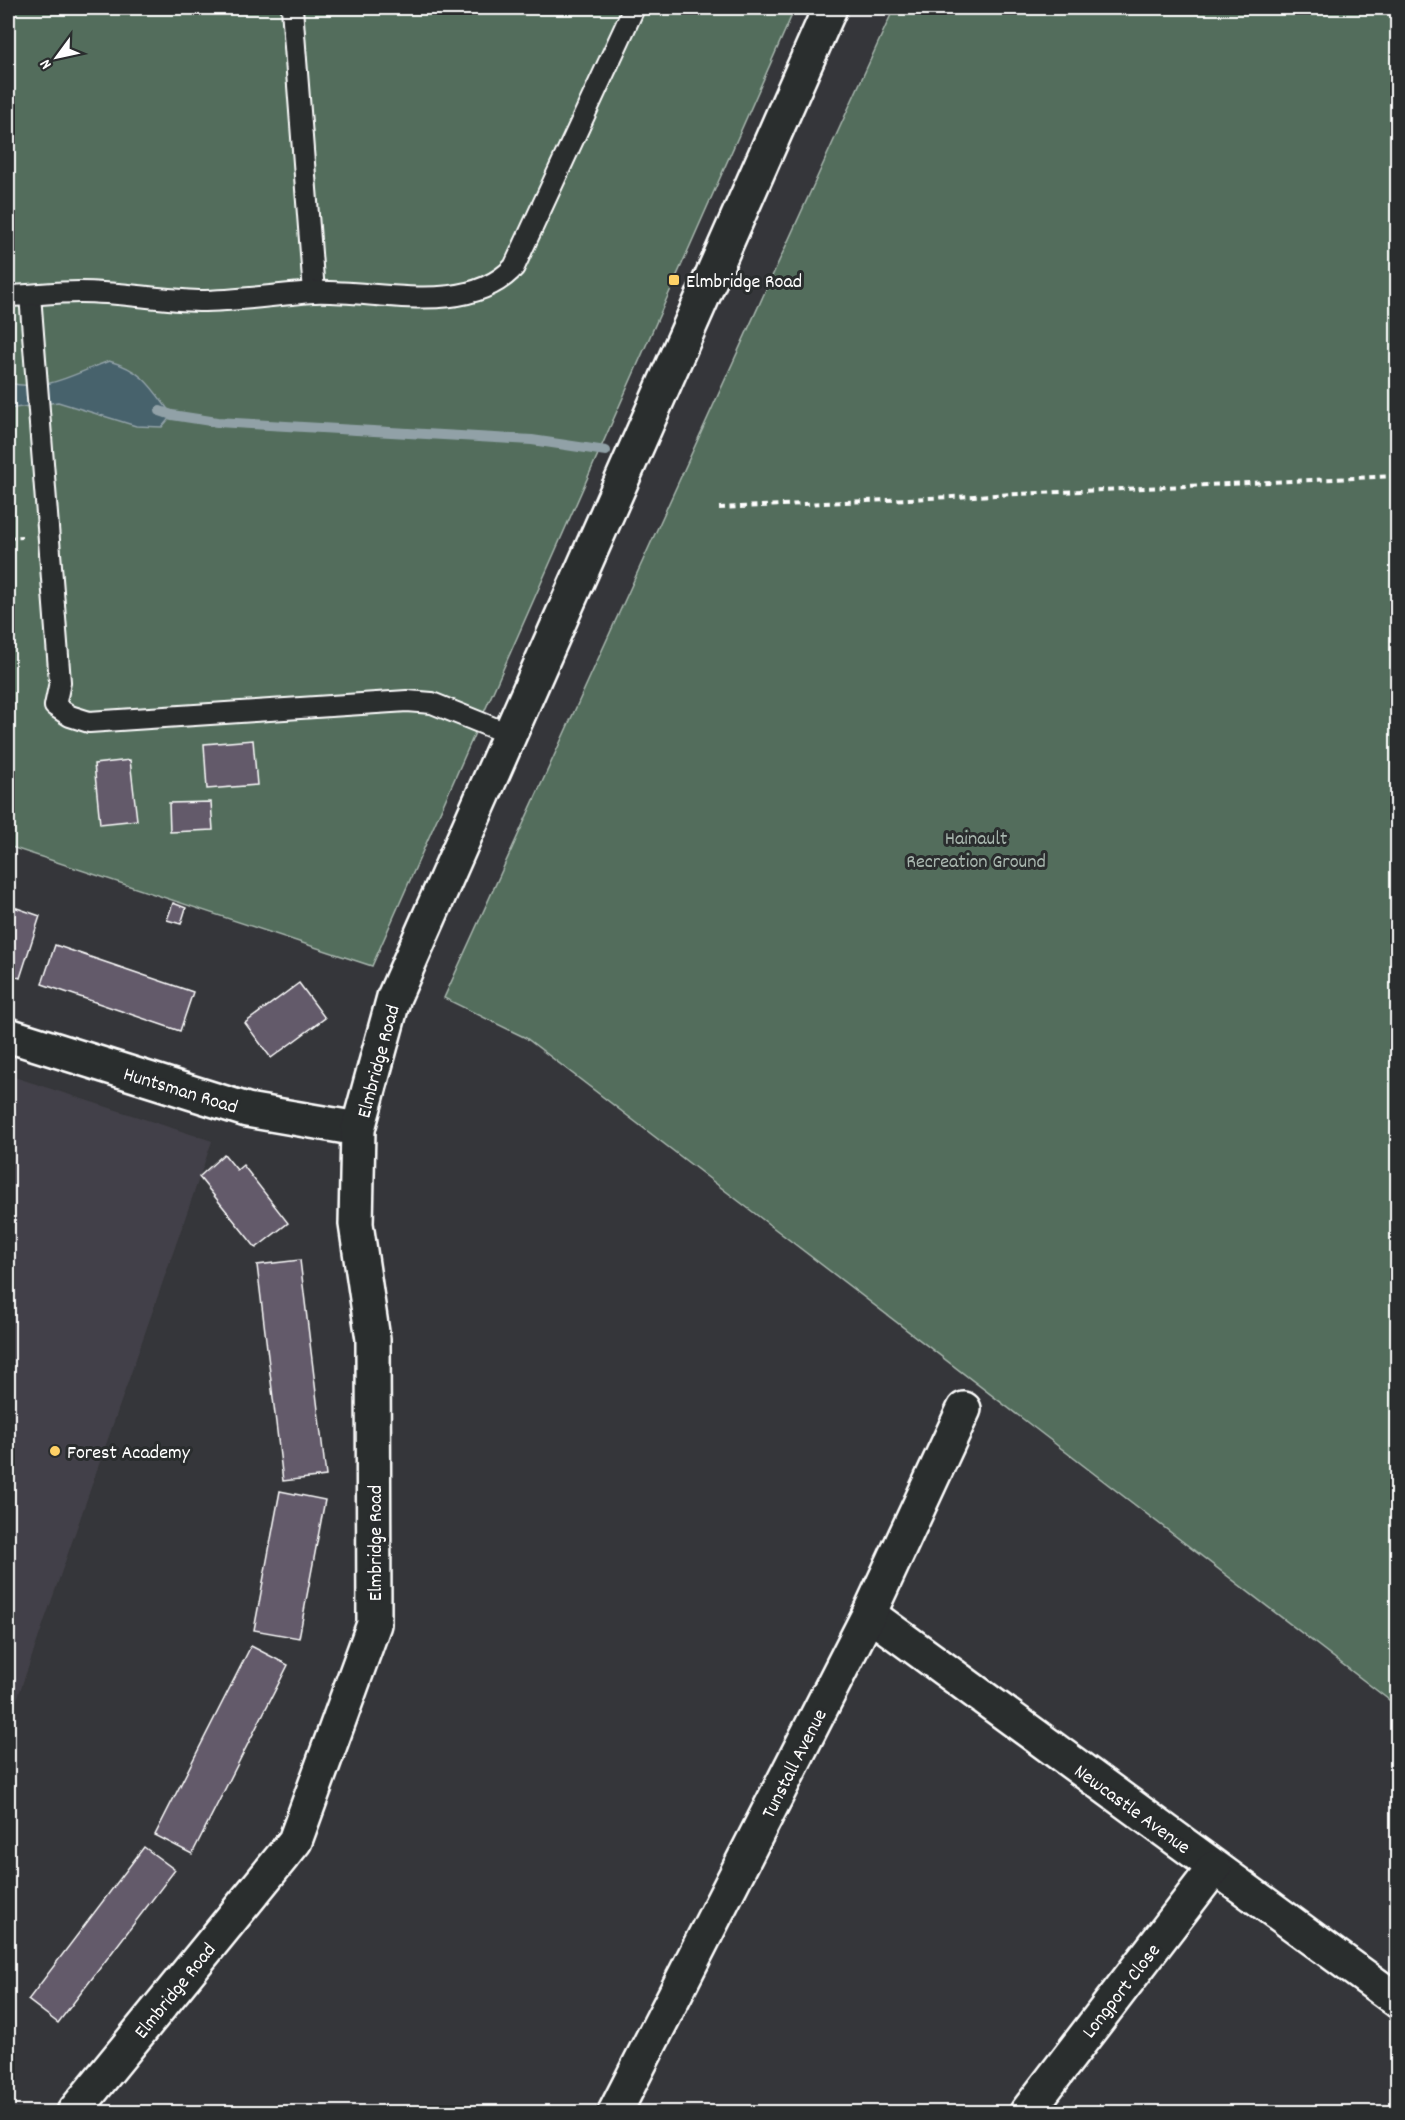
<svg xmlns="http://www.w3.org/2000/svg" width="1405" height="2120" font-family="Dekko,sans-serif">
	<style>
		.built { fill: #434149 }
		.green { fill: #526d5c; stroke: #a8b6ae; stroke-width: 1.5 }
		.water { fill: #47626c; stroke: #91a1a7; stroke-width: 1.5 }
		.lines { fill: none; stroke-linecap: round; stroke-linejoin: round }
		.stream { stroke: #91a1a7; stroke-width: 10 }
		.building { fill: #635a6b; stroke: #fff; stroke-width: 1.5 }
		.lane-casing { stroke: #fff; stroke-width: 24 }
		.street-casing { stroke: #fff; stroke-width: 38 }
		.secondary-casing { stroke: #fff; stroke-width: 38 }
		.path { stroke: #fff; stroke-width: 4; stroke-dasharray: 6 4.5; stroke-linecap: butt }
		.lane { stroke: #2a2d2e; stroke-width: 20 }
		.street { stroke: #2a2d2e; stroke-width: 33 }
		.secondary { stroke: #2a2d2e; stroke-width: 33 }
		.poi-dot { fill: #ffd166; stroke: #2a2d2e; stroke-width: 2 }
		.labels { text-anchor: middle; stroke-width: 6; stroke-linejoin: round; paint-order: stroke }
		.poi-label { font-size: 20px; fill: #fff; stroke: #2a2d2e; text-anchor: start }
		.park-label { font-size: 20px; fill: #a8b6ae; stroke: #2a2d2e }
		.street-label { font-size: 20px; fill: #fff; stroke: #2a2d2e }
	</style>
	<rect width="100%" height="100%" fill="#35363a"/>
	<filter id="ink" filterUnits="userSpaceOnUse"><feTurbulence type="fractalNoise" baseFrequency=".0167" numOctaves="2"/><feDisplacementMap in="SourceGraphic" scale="12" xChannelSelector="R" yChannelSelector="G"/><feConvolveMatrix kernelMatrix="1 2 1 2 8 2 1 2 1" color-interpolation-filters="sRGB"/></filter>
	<g filter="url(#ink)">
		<polygon class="built" points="8,1075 212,1141 8,1725"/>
		<g class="green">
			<polygon points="8,8 795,8 372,966 8,846"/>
			<polygon points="894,8 1397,8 1397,1706 526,1038 444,998"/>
		</g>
		<path class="water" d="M109,361C143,370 152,388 172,415L162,427L136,426L58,402L8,409V383C48,392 73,374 109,361Z"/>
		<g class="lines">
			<polyline class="stream" points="160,411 172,415 217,422 532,440 606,451"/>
		</g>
		<g class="building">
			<polygon points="253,740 257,785 207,789 204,744"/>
			<polygon points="130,760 137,820 100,824 94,764"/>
			<polygon points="211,802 213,830 170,832 169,803"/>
			<polygon points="173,903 186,908 181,924 167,920"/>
			<polygon points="8,905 40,916 20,978 8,974"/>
			<polygon points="55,945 193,992 180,1031 42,984"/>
			<polygon points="299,983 325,1018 271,1058 245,1023"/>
			<polygon points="224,1154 237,1170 243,1165 288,1223 256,1248 199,1177"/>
			<polygon points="300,1260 326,1476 283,1481 257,1265"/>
			<polygon points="280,1491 325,1500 299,1638 254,1630"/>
			<polygon points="251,1646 288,1665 192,1854 155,1835"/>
			<polygon points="144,1847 175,1870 58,2023 28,2000"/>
			<polygon points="8,2013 13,2013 11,2056 8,2056"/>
		</g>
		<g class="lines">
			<g class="lane-casing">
				<g id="lane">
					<polyline points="292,8 314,292"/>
					<polyline points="30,295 60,682 55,706 70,716 89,722 407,701 432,703 511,735"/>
					<path d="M8,296C32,295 56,292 80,292C120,292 159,300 199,301C237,301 274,295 313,292C374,289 467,318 514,267L634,8"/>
				</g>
			</g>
			<g class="street-casing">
				<g id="street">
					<polyline points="8,1035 247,1110 358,1129"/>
					<polyline points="869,1614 1398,2001"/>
					<polyline points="615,2112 869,1614 964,1409"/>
					<polyline points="1027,2112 1214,1868"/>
				</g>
			</g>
			<g class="secondary-casing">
				<polyline id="secondary" points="74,2112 295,1841 374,1624 373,1339 356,1224 358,1129 394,997 830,8"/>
			</g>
			<g class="path">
				<polyline points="719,508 1398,476"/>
				<polyline points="8,538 22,537"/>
			</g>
			<use href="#lane" class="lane"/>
			<use href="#street" class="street"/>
			<use href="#secondary" class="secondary"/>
		</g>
	</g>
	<g class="poi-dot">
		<rect x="668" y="274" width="12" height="12" rx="3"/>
		<circle cx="55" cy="1451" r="6"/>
	</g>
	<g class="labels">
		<g class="poi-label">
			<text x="686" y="287">Elmbridge Road</text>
			<text x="67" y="1458">Forest Academy</text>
		</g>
		<g class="park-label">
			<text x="976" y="844">Hainault<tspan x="976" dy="23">Recreation Ground</tspan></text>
		</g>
		<g class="street-label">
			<text transform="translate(377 1061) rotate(-75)" y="7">Elmbridge Road</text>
			<text transform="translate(181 1089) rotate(17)" y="7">Huntsman Road</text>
			<text transform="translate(374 1543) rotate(-90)" y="7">Elmbridge Road</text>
			<text transform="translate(793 1763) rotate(-63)" y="7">Tunstall Avenue</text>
			<text transform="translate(1133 1808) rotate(36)" y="7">Newcastle Avenue</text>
			<text transform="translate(174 1990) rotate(-51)" y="7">Elmbridge Road</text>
			<text transform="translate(1120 1990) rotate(-52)" y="7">Longport Close</text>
		</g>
	</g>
	<rect width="1405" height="2120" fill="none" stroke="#2a2d2e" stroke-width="30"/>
	<rect x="15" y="15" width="1375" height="2090" fill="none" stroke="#fff" stroke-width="2" filter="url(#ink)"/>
	<g transform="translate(57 57) rotate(237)" stroke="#2a2d2e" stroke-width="4.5" paint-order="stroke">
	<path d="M0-4.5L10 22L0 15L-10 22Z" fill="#ffffff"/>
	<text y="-9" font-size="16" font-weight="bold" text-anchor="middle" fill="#ffffff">N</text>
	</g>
</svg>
